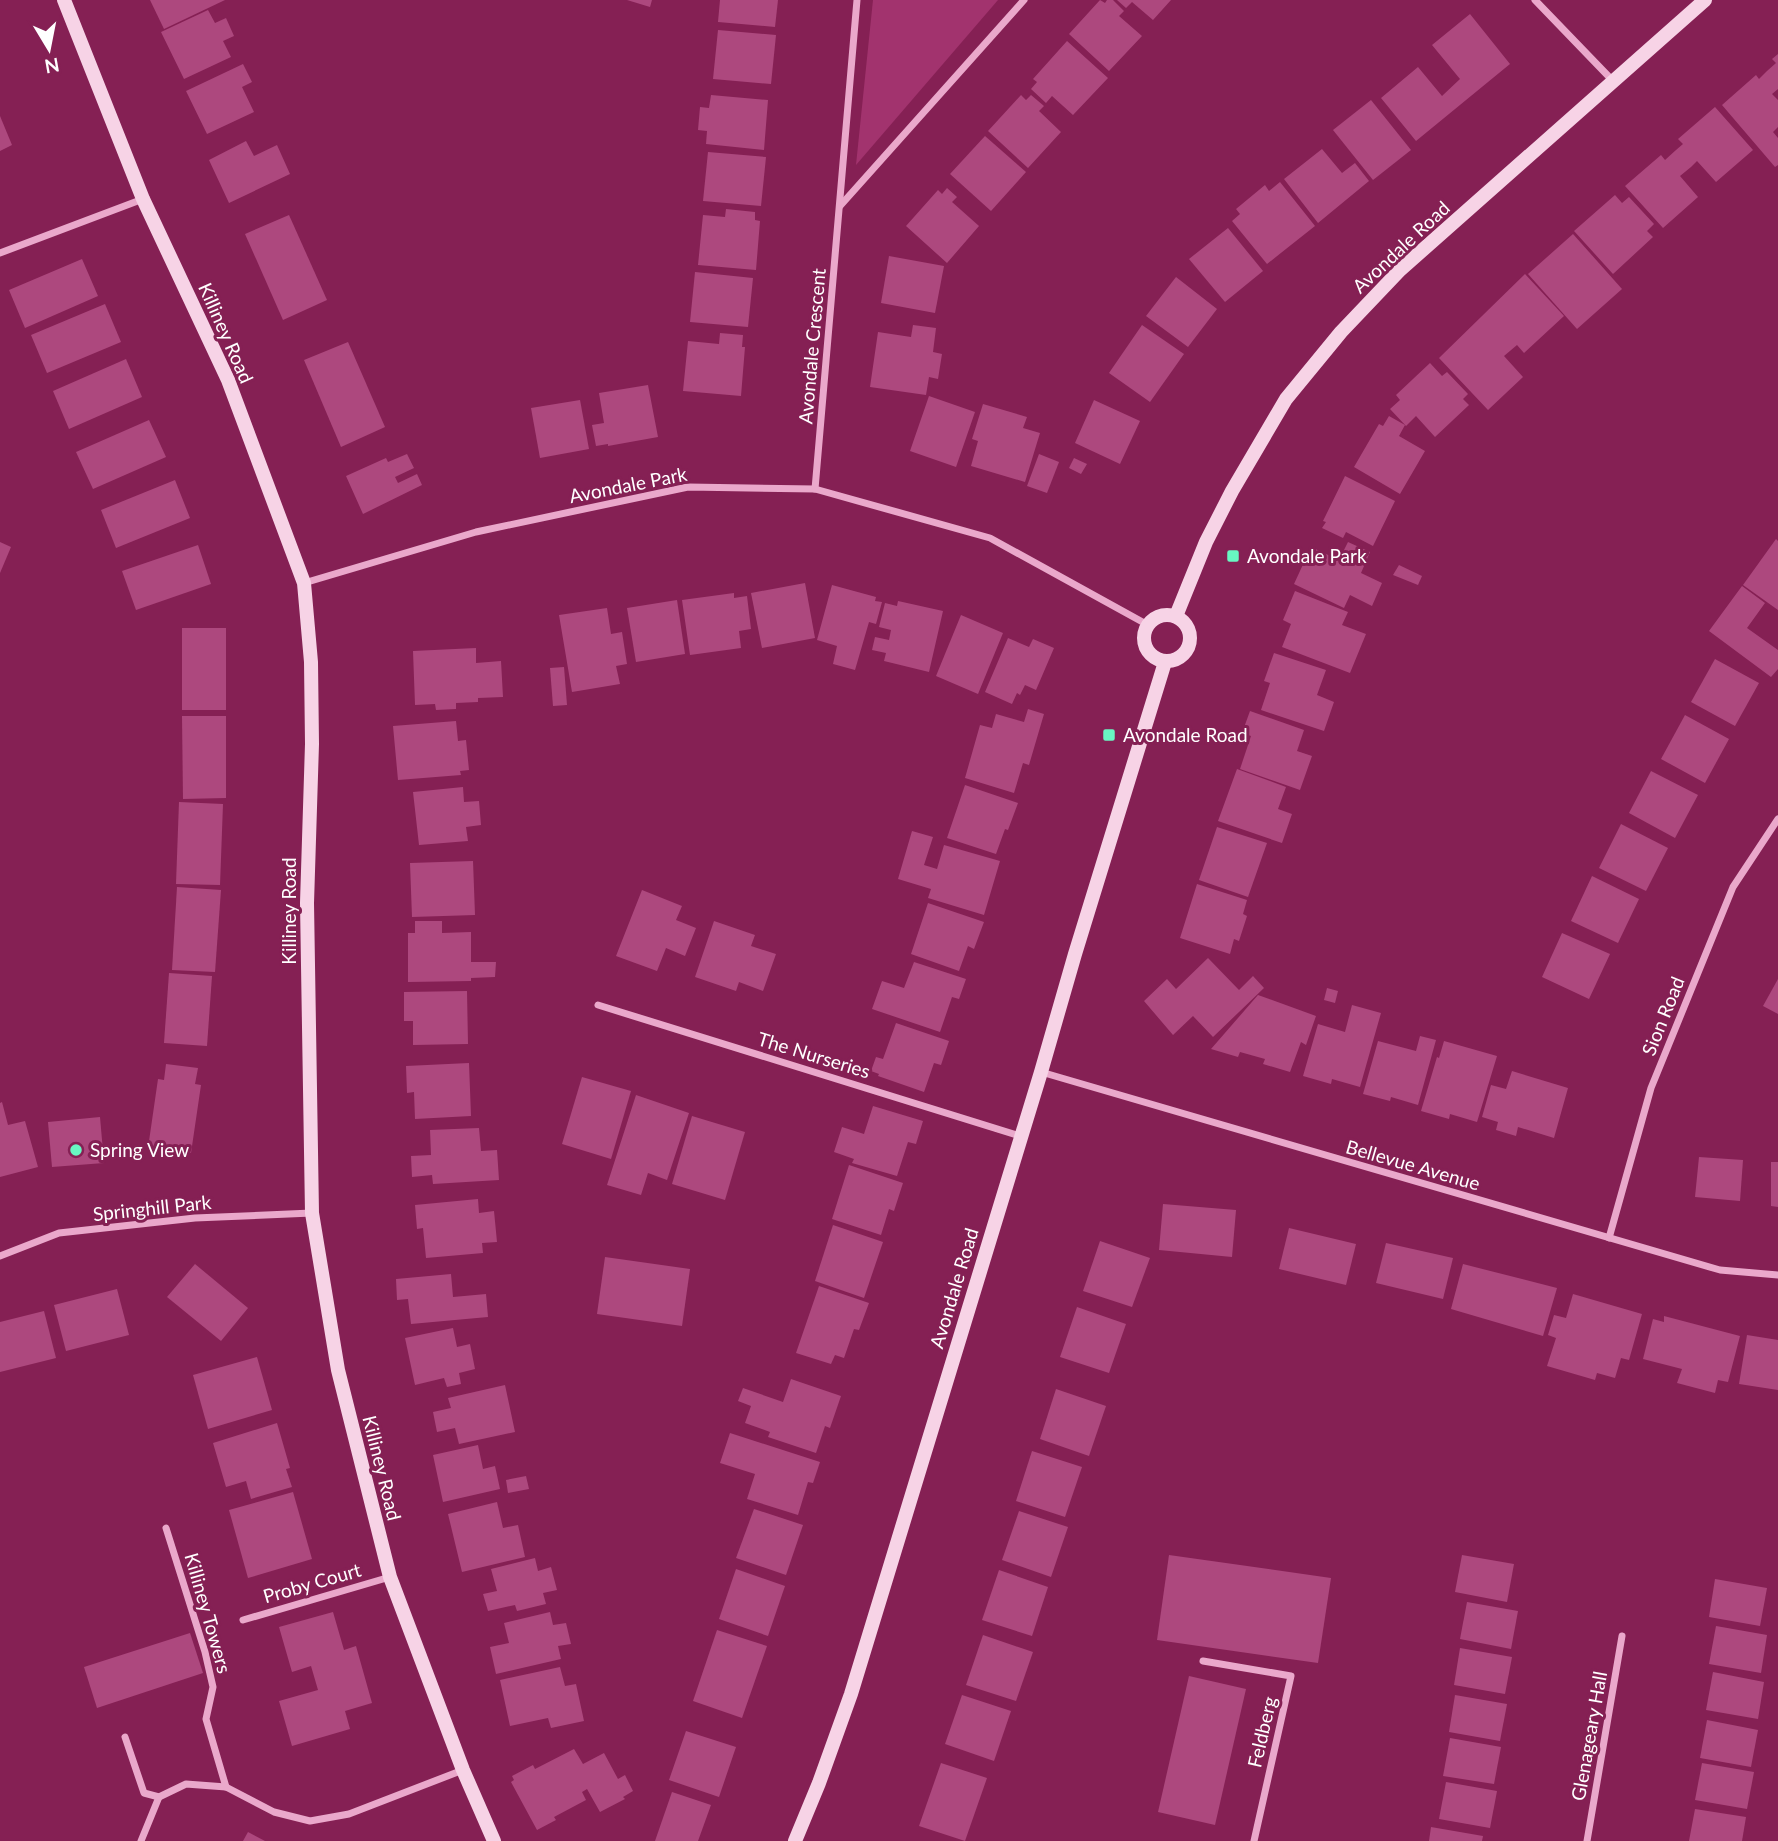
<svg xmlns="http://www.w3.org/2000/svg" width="1778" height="1841" font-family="Lato,sans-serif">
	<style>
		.green { fill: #a2336e }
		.building { fill: #ad487e }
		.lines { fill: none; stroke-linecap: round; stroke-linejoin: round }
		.street { stroke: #eaa8cb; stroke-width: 7 }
		.secondary { stroke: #f7d3e6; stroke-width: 14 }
		.poi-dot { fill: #68f7c2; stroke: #852054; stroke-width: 2.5 }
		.labels { text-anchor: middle; stroke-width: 6; stroke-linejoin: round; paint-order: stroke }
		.street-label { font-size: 19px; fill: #fff; stroke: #852054 }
		.poi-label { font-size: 19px; fill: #fff; stroke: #852054; text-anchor: start }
	</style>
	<rect width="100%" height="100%" fill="#852054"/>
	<polygon class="green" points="873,0 998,0 856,165"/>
	<g class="building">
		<polygon points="150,0 225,0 164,29"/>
		<polygon points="627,0 652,0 650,7"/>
		<polygon points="720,0 778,0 775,27 718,22"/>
		<polygon points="1100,0 1105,3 1107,0 1113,0 1124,11 1119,16 1142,36 1109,71 1069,34"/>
		<polygon points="1117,0 1171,0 1153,20 1132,2 1126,8"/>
		<polygon points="208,10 215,23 226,18 234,36 223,41 231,57 184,79 161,32"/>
		<polygon points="1470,14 1510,64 1416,141 1381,98 1418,67 1442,96 1460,79 1432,45"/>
		<polygon points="718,30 776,35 771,84 713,79"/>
		<polygon points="1067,41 1108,78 1073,115 1052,96 1046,103 1031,89 1037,82 1033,79"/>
		<polygon points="1778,54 1778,89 1772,94 1778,100 1778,127 1773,132 1778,138 1778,165 1775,167 1722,105 1756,75 1759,79 1767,71 1776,63 1772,59"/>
		<polygon points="243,64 252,82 242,87 254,112 207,134 186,91"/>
		<polygon points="711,95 768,100 764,150 706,144 707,131 698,130 700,107 709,108"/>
		<polygon points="1021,95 1026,100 1031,95 1044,106 1039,111 1061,132 1028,168 988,131"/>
		<polygon points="1371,100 1411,150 1373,180 1333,130"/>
		<polygon points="1715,107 1753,150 1716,182 1697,161 1691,167 1680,176 1698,197 1663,228 1625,186 1661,155 1665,160 1676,150 1683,144 1678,139"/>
		<polygon points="0,116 12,145 0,151"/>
		<polygon points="985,136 1026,172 991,211 950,174"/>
		<polygon points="246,141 254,156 277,145 290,174 229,203 209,160"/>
		<polygon points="1322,149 1342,173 1355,163 1369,181 1318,223 1284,179"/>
		<polygon points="708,152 766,157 761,206 703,201"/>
		<polygon points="1280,182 1315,226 1267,264 1232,221 1240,214 1236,209 1265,185 1269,191"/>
		<polygon points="947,188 957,197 952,202 979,226 947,263 906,226 938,190 942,194"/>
		<polygon points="1615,195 1622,203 1629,197 1654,224 1647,231 1653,237 1613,274 1574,231"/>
		<polygon points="726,209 755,212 755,220 760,221 756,270 698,265 703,215 725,217"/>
		<polygon points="289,215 327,300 283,320 245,234"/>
		<polygon points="1228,228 1263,271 1225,302 1189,259"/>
		<polygon points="1573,234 1622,289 1577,329 1528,274"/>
		<polygon points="889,256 944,266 935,313 881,303"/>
		<polygon points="82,259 98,296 25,328 9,290"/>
		<polygon points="695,272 753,278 748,327 690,322"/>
		<polygon points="1525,274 1564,316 1524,353 1517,345 1504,356 1523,377 1488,410 1439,358"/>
		<polygon points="1176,277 1217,309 1188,347 1146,316"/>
		<polygon points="105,304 121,342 47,373 31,335"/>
		<polygon points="913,325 936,328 933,352 942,354 938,379 929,377 926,395 870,387 878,332 911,337"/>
		<polygon points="1142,325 1184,354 1150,402 1109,373"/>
		<polygon points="720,333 743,335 742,347 745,347 741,396 683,391 688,341 719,344"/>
		<polygon points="348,342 385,427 341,447 304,360"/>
		<polygon points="126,359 142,397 69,429 53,391"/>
		<polygon points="1430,363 1442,376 1447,372 1468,394 1463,399 1469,405 1435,437 1416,416 1406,426 1390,409 1400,400 1396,395"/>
		<polygon points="648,385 658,437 608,446 608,444 596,446 592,425 604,423 599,393"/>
		<polygon points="929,396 975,412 956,467 910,451"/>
		<polygon points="580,400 589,449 540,458 531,408"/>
		<polygon points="1094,400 1140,421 1120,464 1075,443"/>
		<polygon points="983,404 1027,417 1023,428 1040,433 1025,482 971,466 978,441 972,439"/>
		<polygon points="1389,416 1405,425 1399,436 1425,451 1400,494 1354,467 1379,424 1383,426"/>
		<polygon points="149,420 166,457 93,489 76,452"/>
		<polygon points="407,454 414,468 395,477 398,483 417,474 422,485 363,514 346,476 386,458 388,462"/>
		<polygon points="1039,454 1059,462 1047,493 1027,486"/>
		<polygon points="1074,458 1087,464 1081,474 1069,468"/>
		<polygon points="1345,476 1395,501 1373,546 1346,532 1343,538 1322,528 1326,522 1323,521"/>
		<polygon points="175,480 190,518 116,548 101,510"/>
		<polygon points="1776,539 1778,541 1778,610 1743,585"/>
		<polygon points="0,542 11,547 0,573"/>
		<polygon points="1348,542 1370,552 1361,573 1382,583 1372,606 1350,595 1344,608 1294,584 1311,547 1339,560"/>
		<polygon points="198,545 211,584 136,610 122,571"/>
		<polygon points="1399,565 1422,576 1418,585 1393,575"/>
		<polygon points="805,583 815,638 762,648 751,593"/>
		<polygon points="832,585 876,597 875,601 882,602 876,624 869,622 855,670 833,664 837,646 817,640"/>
		<polygon points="1742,586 1765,603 1747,628 1778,650 1778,669 1771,677 1709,631"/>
		<polygon points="1295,591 1348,612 1342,625 1366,634 1350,673 1282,647 1291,624 1283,620"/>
		<polygon points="734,593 734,598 747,596 751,629 739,631 741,648 690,655 682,600"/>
		<polygon points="677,600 685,654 636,662 627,608"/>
		<polygon points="898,601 943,611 929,672 884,661 886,653 872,650 875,637 889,640 891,630 879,627 885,603 897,606"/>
		<polygon points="607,608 611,634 622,632 627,664 616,666 620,684 572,692 559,615"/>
		<polygon points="961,615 1003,633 978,694 936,676"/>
		<rect x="182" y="628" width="44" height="82"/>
		<polygon points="1008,638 1029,647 1033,639 1054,648 1036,690 1025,685 1020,695 1017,693 1012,704 985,692"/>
		<polygon points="476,648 476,663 501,661 503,697 478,698 478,702 456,703 456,709 436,710 435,704 415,705 413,651"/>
		<polygon points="1274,653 1326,670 1317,695 1334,702 1324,731 1261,710 1270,683 1264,681"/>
		<polygon points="1715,659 1759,683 1735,726 1691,702"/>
		<polygon points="564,667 567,705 553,706 550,668"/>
		<polygon points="1028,709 1044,714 1029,765 1023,763 1014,793 965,778 980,725 992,728 996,714 1024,722"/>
		<polygon points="1250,711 1304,730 1297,751 1312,756 1300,790 1240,769 1251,736 1242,733"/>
		<polygon points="1685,715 1729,739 1705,783 1661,759"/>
		<polygon points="182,716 226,716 226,798 183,799"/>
		<polygon points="456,721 458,741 466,740 469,770 460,771 461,775 398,780 393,726"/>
		<polygon points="1237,769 1286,787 1278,809 1292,814 1282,843 1218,821"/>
		<polygon points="1651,771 1698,795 1675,838 1629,813"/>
		<polygon points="965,785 1018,803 1008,830 1005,829 996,854 947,838"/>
		<polygon points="463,787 464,802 479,801 481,825 466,827 468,841 419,845 413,792"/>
		<polygon points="179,802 223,804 220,885 176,884"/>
		<polygon points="1621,824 1668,848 1646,891 1599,868"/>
		<polygon points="1217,827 1267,843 1248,897 1199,880"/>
		<polygon points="912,831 933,837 924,865 937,869 944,845 1000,861 984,915 928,898 931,889 898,879"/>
		<polygon points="473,861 475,915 412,917 410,863"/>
		<polygon points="1592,876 1639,899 1618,943 1571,921"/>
		<polygon points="1197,884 1247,900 1243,914 1247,916 1239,941 1234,939 1230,954 1180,938"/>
		<polygon points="177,887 221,890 215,972 172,970"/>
		<polygon points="642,890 682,906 676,920 696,928 685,956 666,948 657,971 616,956"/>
		<polygon points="928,903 984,922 974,949 968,946 959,971 911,954"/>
		<polygon points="415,921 442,921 442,933 471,932 471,962 496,962 495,977 471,978 471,981 408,982 408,933 415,933"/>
		<polygon points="714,921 755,935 751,946 776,954 763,991 739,982 736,991 695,977"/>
		<polygon points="1562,933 1610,954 1589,999 1542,977"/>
		<polygon points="1208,958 1239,990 1253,976 1264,988 1213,1037 1193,1016 1173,1035 1144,1001 1167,979 1176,989"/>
		<polygon points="914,962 966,979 959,999 952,997 940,1032 872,1009 882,981 904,988"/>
		<polygon points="169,973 212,976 207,1046 164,1043"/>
		<polygon points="1778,979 1778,1014 1763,1006"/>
		<polygon points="1327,988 1338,991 1335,1003 1324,1000"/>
		<polygon points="467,991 468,1044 413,1045 413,1021 404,1021 404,992"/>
		<polygon points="1258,995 1316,1016 1306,1045 1301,1042 1290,1072 1263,1064 1265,1059 1240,1052 1238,1057 1211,1049"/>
		<polygon points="1352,1005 1381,1013 1360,1087 1332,1079 1331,1084 1303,1076 1318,1024 1345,1032"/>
		<polygon points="896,1023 949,1041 941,1065 934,1063 924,1092 878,1076 879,1074 871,1071 876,1057 883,1059"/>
		<polygon points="1420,1036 1436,1040 1418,1105 1391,1097 1390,1101 1363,1094 1378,1041 1416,1051"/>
		<polygon points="1444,1041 1497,1056 1477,1122 1450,1114 1449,1119 1421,1111 1437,1057 1439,1058"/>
		<polygon points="469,1063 471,1116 415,1119 414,1092 407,1093 406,1066"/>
		<polygon points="166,1064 198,1068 195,1084 201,1085 191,1153 148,1148 158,1079 164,1080"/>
		<polygon points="1512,1071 1568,1088 1554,1138 1518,1127 1516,1136 1496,1130 1498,1122 1482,1117 1491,1085 1506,1089"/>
		<polygon points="582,1077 631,1091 611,1159 562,1144"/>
		<polygon points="636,1095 689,1113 667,1180 648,1173 641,1195 607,1185"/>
		<polygon points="2,1102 8,1125 25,1121 38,1167 0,1177 0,1103"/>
		<polygon points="873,1106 923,1121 916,1144 908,1142 897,1176 852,1163 854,1159 834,1152 842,1127 864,1134"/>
		<polygon points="692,1116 745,1132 725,1200 672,1184"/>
		<polygon points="100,1117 104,1163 52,1167 48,1122"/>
		<polygon points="479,1128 481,1151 497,1150 499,1180 433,1184 432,1175 412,1177 411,1156 431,1155 430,1130"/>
		<polygon points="1699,1157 1743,1160 1740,1201 1695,1197"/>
		<polygon points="1771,1162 1778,1162 1778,1207 1771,1206"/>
		<polygon points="849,1165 903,1183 894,1211 889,1209 881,1235 832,1219"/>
		<polygon points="478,1199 479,1213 494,1211 497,1242 482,1243 483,1253 426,1258 423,1228 417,1229 415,1205"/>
		<polygon points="1163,1204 1236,1210 1232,1257 1159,1250"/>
		<polygon points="833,1225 883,1242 864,1298 815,1281"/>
		<polygon points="1289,1228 1356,1244 1346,1285 1279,1269"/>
		<polygon points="1100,1241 1150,1258 1132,1307 1083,1291"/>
		<polygon points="1386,1243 1453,1258 1443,1299 1376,1283"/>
		<polygon points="605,1257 690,1269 682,1326 597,1314"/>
		<polygon points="195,1264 248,1308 221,1341 167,1297"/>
		<polygon points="1463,1264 1557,1288 1543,1336 1451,1309"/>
		<polygon points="451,1274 453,1297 486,1294 488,1317 411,1324 408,1299 397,1300 396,1279"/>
		<polygon points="819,1286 869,1303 859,1330 854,1329 844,1358 835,1355 831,1364 796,1353"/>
		<polygon points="117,1289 129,1335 66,1351 54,1305"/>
		<polygon points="1573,1294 1642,1314 1629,1360 1621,1358 1615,1378 1597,1373 1595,1380 1547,1366 1556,1338 1548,1335 1554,1315 1566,1318"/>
		<polygon points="1077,1307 1126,1324 1109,1373 1060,1357"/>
		<polygon points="44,1311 56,1358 0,1372 0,1322"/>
		<polygon points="1664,1316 1740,1336 1728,1382 1718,1380 1715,1393 1677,1383 1682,1369 1643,1359 1653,1319 1664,1322"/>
		<polygon points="453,1328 457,1347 470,1344 475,1369 459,1373 461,1384 447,1387 444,1378 415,1385 405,1338"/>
		<polygon points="1747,1335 1778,1340 1778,1390 1739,1384"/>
		<polygon points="257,1357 272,1410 208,1429 193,1375"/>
		<polygon points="791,1379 841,1396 830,1428 825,1426 816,1453 768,1437 770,1432 745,1423 751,1406 738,1401 743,1388 783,1402"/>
		<polygon points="505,1385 515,1432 459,1444 455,1428 437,1432 433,1412 451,1408 448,1398"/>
		<polygon points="1056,1389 1106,1406 1089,1456 1040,1439"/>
		<polygon points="277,1423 290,1468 286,1469 292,1487 251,1499 246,1481 226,1487 213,1443"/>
		<polygon points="730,1433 820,1462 813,1483 808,1482 798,1515 747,1499 755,1474 720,1463"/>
		<polygon points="478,1445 483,1469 495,1466 500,1489 443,1502 433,1455"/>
		<polygon points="1032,1451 1082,1467 1065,1517 1016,1501"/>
		<polygon points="526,1476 529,1489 508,1493 506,1480"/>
		<polygon points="293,1492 312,1559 248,1578 229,1510"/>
		<polygon points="497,1502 503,1528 518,1525 525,1557 462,1572 448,1514"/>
		<polygon points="754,1509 803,1525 786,1575 736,1558"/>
		<polygon points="1019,1511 1068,1527 1051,1577 1002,1560"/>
		<polygon points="1169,1555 1331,1578 1318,1663 1157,1640"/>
		<polygon points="1462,1555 1514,1564 1507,1602 1455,1592"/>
		<polygon points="535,1558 538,1571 551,1567 557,1590 543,1593 546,1604 517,1611 515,1605 488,1611 483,1594 497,1591 491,1569"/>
		<polygon points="736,1569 785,1586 768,1636 719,1619"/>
		<polygon points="999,1570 1048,1587 1032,1636 982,1620"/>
		<polygon points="1715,1579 1767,1588 1760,1626 1709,1617"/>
		<polygon points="1467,1602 1518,1611 1511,1649 1460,1639"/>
		<polygon points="333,1612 344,1650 356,1646 372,1703 345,1711 350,1729 292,1746 279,1701 318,1690 311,1666 292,1672 279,1627"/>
		<polygon points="550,1612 553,1625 566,1623 571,1644 558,1646 561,1659 496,1674 490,1647 509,1643 504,1623"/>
		<polygon points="1716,1626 1767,1635 1761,1673 1709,1664"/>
		<polygon points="717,1630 767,1646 742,1718 693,1701"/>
		<polygon points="190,1633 203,1673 97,1708 84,1667"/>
		<polygon points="983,1635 1033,1652 1016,1701 966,1685"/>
		<polygon points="1460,1648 1512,1657 1505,1694 1454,1685"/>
		<polygon points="560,1667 565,1686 576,1684 584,1721 551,1728 548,1718 510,1726 500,1680"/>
		<polygon points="1713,1672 1764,1682 1758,1719 1706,1710"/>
		<polygon points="1189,1676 1246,1689 1215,1825 1158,1812"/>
		<polygon points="962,1695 1011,1711 994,1761 945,1744"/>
		<polygon points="1455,1695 1507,1704 1500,1741 1449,1732"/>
		<polygon points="1707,1720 1758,1730 1751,1767 1700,1758"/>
		<polygon points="686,1731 736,1747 719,1797 669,1780"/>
		<polygon points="1450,1738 1501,1747 1494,1784 1443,1776"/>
		<polygon points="574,1749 583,1764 604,1753 618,1779 625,1775 633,1791 623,1797 625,1799 600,1812 587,1789 582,1792 586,1800 554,1817 556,1820 537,1830 511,1782 514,1780 512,1776 533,1765 535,1769"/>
		<polygon points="941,1763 987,1778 965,1841 919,1826"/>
		<polygon points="1702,1763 1754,1772 1747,1809 1695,1800"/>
		<polygon points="1446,1782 1497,1791 1490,1828 1439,1819"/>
		<polygon points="672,1792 711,1805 698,1841 655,1841"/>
		<polygon points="1695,1809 1746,1817 1742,1841 1689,1841"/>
		<polygon points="1431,1827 1483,1836 1482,1841 1429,1841"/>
		<polygon points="248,1832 265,1841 243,1841"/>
	</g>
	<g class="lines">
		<g class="street">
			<polyline points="1535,0 1614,82"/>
			<polyline points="840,206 1024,0"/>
			<polyline points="0,253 143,199"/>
			<polyline points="815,489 857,0"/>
			<polyline points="304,583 476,532 688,487 815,489 990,538 1148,625"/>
			<polyline points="598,1005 1020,1136"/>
			<polyline points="1041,1072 1720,1270 1778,1275"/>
			<polyline points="1609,1238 1651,1088 1733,887 1778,819"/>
			<polyline points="0,1256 59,1233 195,1218 312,1213"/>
			<polyline points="166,1528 205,1652 213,1687 206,1719 226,1787"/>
			<polyline points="243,1620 390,1577"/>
			<polyline points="1203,1661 1291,1676 1254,1841"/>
			<polyline points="125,1737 144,1793 159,1797"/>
			<polyline points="141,1841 159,1797 186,1784 226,1787 274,1812 310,1821 349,1814 463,1770"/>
			<polyline points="1587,1841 1622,1636"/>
		</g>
		<g class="secondary">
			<polyline points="64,0 143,199 228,380 304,583 311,662 312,744 307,903 312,1213 338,1370 390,1577 463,1770 494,1841"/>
			<circle cx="1167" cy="638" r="23"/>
			<polyline points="1176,616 1206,542 1232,491 1286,399 1341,332 1400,270 1705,0"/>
			<polyline points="795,1841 819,1783 851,1694 1041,1072 1075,954 1165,662"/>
		</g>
	</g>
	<g class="poi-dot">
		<rect x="1226" y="549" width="14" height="14" rx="3.5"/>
		<rect x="1102" y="728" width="14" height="14" rx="3.5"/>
		<circle cx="76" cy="1150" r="7"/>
	</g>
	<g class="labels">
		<g class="street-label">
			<text transform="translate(1401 247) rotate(-43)" y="7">Avondale Road</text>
			<text transform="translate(226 333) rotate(66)" y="7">Killiney Road</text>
			<text transform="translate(812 346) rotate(-85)" y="7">Avondale Crescent</text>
			<text transform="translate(628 485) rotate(-11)" y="7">Avondale Park</text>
			<text transform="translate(289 911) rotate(-90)" y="7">Killiney Road</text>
			<text transform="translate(1663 1016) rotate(-68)" y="7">Sion Road</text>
			<text transform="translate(814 1055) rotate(17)" y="7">The Nurseries</text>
			<text transform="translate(1413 1165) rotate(16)" y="7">Bellevue Avenue</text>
			<text transform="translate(152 1208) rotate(-6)" y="7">Springhill Park</text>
			<text transform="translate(954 1288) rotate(-73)" y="7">Avondale Road</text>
			<text transform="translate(382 1468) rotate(76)" y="7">Killiney Road</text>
			<text transform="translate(312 1583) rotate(-16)" y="7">Proby Court</text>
			<text transform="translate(208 1613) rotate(74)" y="7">Killiney Towers</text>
			<text transform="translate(1262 1732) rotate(-77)" y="7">Feldberg</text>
			<text transform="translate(1589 1736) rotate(-80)" y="7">Glenageary Hall</text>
		</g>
		<g class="poi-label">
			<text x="1247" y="563">Avondale Park</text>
			<text x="1123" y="742">Avondale Road</text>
			<text x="90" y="1157">Spring View</text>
		</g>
	</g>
	<g transform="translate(49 49) rotate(170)" stroke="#852054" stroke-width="5" paint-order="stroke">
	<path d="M0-5L12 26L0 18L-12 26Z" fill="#ffffff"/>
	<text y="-10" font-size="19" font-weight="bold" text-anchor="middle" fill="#ffffff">N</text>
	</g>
</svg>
